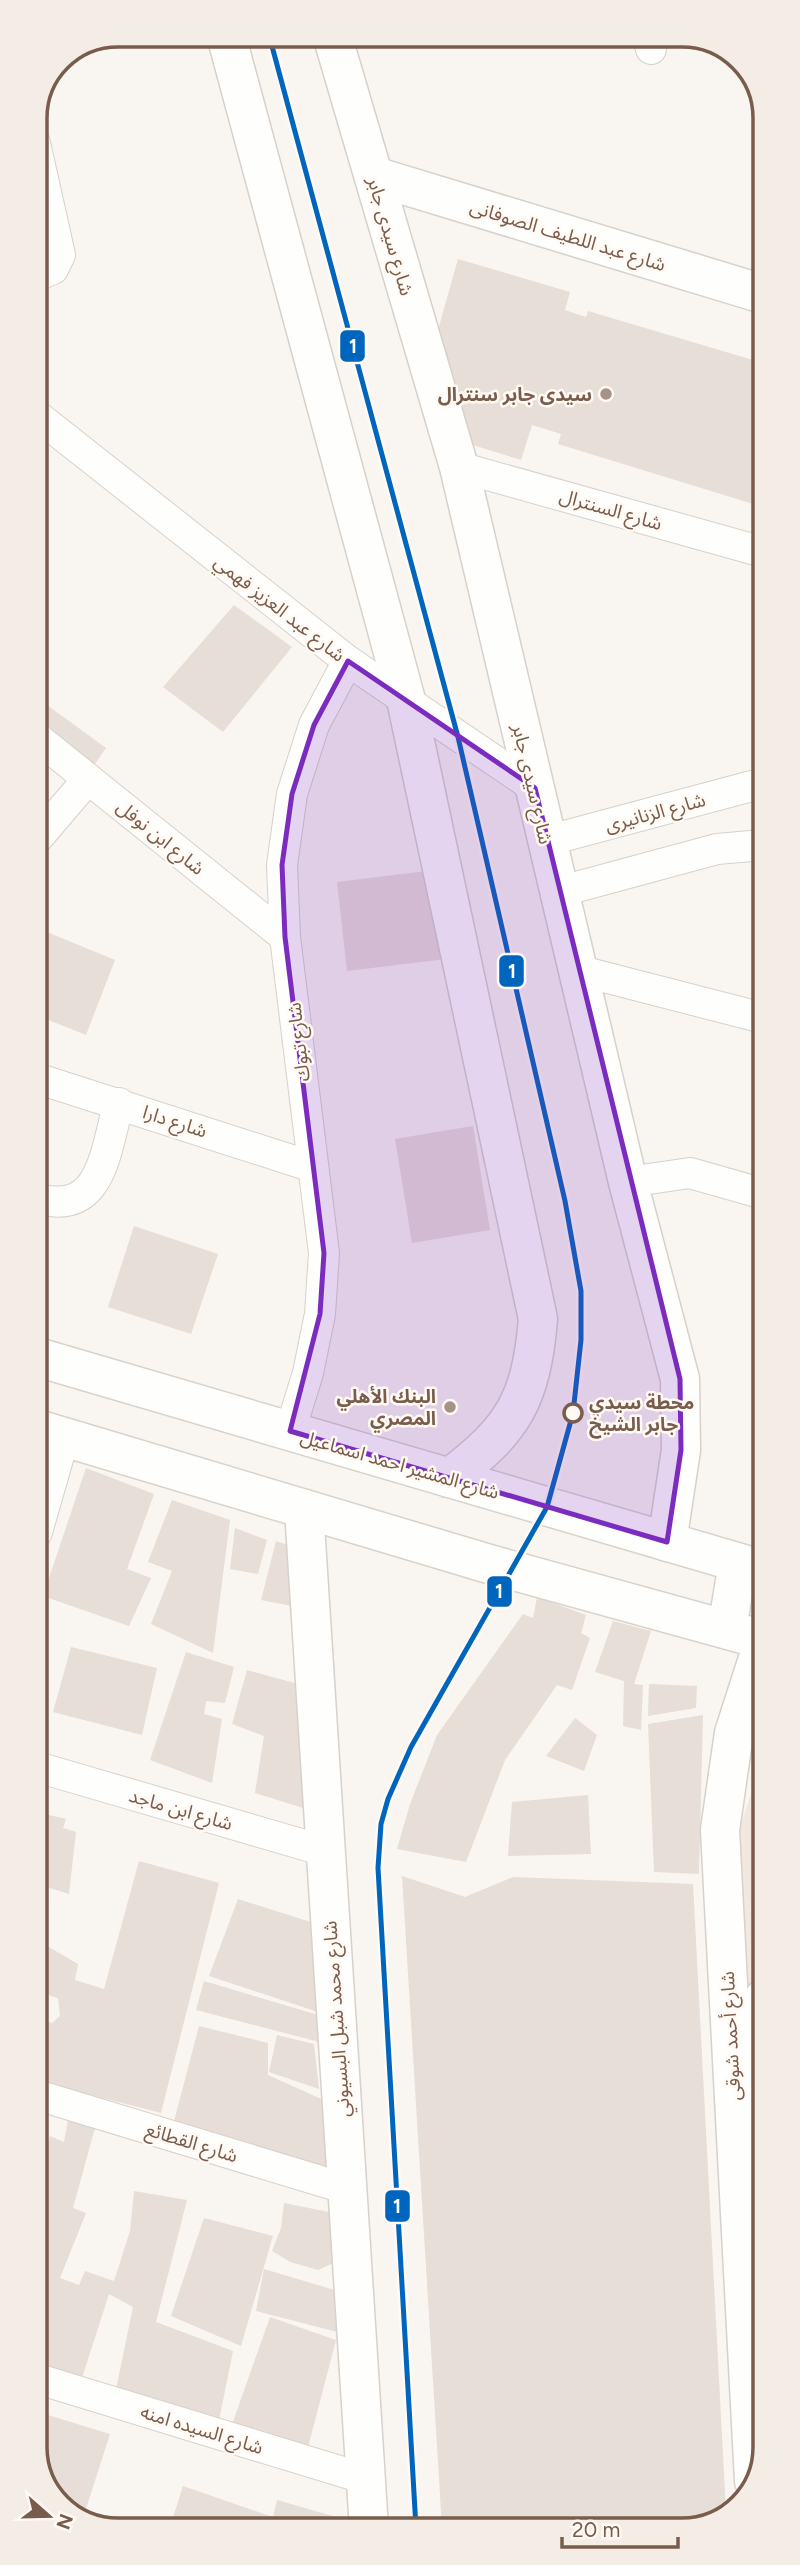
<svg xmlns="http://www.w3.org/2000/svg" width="800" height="2565" font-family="Figtree,'Noto Sans Arabic',sans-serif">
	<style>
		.residential { fill: #f2e8de }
		.building { fill: #e6ded7 }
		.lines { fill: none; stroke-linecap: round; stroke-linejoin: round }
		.minor-casing { stroke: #d7d1cb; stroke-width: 32 }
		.tertiary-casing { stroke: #d7d1cb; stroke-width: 41 }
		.secondary-casing { stroke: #d9d2cb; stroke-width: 41 }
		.minor { stroke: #fefefd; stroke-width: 30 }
		.tertiary { stroke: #fefefd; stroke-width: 38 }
		.secondary { stroke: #fefefd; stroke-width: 38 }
		.tram-1-casing { stroke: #fffaf3; stroke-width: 10 }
		.tram-1 { stroke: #0065bd; stroke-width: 5 }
		.marked { fill: #7b2cbf; fill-opacity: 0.2; stroke: #7b2cbf; stroke-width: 5; stroke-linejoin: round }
		.poi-dot { fill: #a69286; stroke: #fffaf3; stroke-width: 2.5 }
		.stop-dot { fill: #fffaf3; stroke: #7a5c4d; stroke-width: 3.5 }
		.labels { text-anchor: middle; stroke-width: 5; stroke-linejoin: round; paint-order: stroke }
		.street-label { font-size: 19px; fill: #7a5c4d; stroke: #fffaf3 }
		.poi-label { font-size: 19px; font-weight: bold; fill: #7a5c4d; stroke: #fffaf3; text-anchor: end }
		.stop-label { font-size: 19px; font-weight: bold; fill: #7a5c4d; stroke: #fffaf3; text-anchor: start }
		.rim { fill: none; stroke: #7a5c4d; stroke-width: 3.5 }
		.line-badge { stroke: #fffaf3; stroke-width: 2.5 }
		.badge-label { font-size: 19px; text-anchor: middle; font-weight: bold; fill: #fff }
	</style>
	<rect width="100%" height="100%" fill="#f9f5f0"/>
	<polygon class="residential" points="764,1757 765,2448 748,2498 739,2504 716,2065 708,1987 727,1864"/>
	<g class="building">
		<polygon points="458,259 570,292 565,310 586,317 588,311 763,363 763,507 558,444 561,434 532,425 521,460 460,441 436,337"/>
		<polygon points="234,605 292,647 223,732 163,687"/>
		<polygon points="36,697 106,748 94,765 36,723"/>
		<polygon points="435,870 446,959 347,971 337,882"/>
		<polygon points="47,932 115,960 86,1035 36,1015 36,959"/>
		<polygon points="473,1126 490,1230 412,1243 395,1139"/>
		<polygon points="134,1226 218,1254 191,1334 108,1307"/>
		<polygon points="86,1468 154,1494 127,1569 151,1578 129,1626 43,1596"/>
		<polygon points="172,1500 230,1520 213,1653 151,1624 172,1571 148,1562"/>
		<polygon points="235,1528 267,1540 258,1574 230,1569"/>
		<polygon points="276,1541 300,1549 307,1609 261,1600"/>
		<polygon points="537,1597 586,1615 581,1633 590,1638 572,1690 557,1685 505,1760 466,1862 397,1849 410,1804 437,1735 523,1614 533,1618"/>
		<polygon points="613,1621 651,1631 634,1684 643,1685 641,1730 623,1726 624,1681 595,1672"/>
		<polygon points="71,1647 157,1668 142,1735 53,1712"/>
		<polygon points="186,1652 234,1667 225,1703 206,1701 204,1714 222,1719 212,1783 150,1760"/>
		<polygon points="247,1670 313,1688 316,1812 255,1793 264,1736 232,1724"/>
		<polygon points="649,1684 697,1686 696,1708 648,1716"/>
		<polygon points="703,1715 699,1874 654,1872 648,1724"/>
		<polygon points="575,1718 597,1735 584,1771 546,1756"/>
		<polygon points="588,1795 591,1854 508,1856 512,1802"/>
		<polygon points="37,1812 66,1819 63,1828 76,1832 69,1894 37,1884"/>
		<polygon points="139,1861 219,1883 161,2113 37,2081 37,2018 52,2023 60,2016 58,1998 37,1992 37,1940 78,1964 75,1980 104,1989"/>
		<polygon points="402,1876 465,1897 513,1877 693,1884 726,2512 703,2527 442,2528"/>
		<polygon points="37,1893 49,1896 38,1932 37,1932"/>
		<polygon points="238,1899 320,1925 324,2014 209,1976"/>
		<polygon points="204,1981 325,2017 331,2045 196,2010"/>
		<polygon points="199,2026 268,2043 268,2075 328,2102 331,2175 172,2129"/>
		<polygon points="277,2035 314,2044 319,2089 269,2072"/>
		<polygon points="68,2120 95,2128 73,2208 86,2213 60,2278 79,2285 85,2271 114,2281 130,2231 134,2191 187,2200 156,2322 233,2351 217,2430 115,2394 133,2307 109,2294 80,2384 38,2371 37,2216 43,2202 37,2200 37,2175 50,2136 64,2142"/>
		<polygon points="284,2203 339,2214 340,2260 318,2270 290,2262 272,2251 281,2228"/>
		<polygon points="204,2218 273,2236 241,2346 171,2316"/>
		<polygon points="264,2269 348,2294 349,2335 256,2311"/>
		<polygon points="270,2317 336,2340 306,2455 230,2430"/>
		<polygon points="38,2412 110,2434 83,2518 64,2510 38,2468"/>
		<polygon points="183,2486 273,2517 277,2500 354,2522 354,2529 169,2530"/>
	</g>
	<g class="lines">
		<g class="minor-casing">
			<g id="minor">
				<polyline points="647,35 651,49"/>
				<polyline points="35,143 60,255 53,269 35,277"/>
				<polyline points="35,414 348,661 535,788"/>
				<polyline points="459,467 763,552"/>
				<polyline points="36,737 285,937"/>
				<polyline points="36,840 88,779"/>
				<polyline points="546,841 763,783"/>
				<polyline points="558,892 717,849 763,845"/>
				<polyline points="577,970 763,1018"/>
				<polyline points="36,1078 313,1167"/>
				<polyline points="628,1182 690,1173 764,1194"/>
				<path d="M36,1198C103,1218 105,1150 119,1103"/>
				<polyline points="290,1431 308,1373 320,1314 324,1253 285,937 282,865 292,794 314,725 348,661"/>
				<polyline points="37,1532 64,1438"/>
				<polyline points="37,1767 325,1851"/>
				<polyline points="37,2095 347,2189"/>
				<polyline points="38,2379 366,2479"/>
			</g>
		</g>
		<g class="tertiary-casing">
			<g id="tertiary">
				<path d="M226,35L407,704L538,1319C531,1400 514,1429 449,1478"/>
				<polyline points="332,35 459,467 628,1182 680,1379 681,1450 667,1542"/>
				<polyline points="374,176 763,294"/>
				<polyline points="304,1509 369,2529"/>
				<polyline points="760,2139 758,2112 764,1998"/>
				<polyline points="754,2481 720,1830 734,1733 764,1640"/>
			</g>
		</g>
		<g class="secondary-casing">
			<g id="secondary">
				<polyline points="37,1357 764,1570"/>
				<polyline points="37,1429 489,1564 764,1640"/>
				<polyline points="727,1629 738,1563"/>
			</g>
		</g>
		<use href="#minor" class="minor"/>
		<use href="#tertiary" class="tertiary"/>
		<use href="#secondary" class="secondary"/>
		<g class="tram-1-casing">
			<polyline id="tram-1" points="269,35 458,737 565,1201 581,1291 581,1340 573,1413 547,1507 411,1747 388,1799 381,1824 378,1868 416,2528"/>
		</g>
		<use href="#tram-1" class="tram-1"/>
	</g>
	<path class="marked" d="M348,661L535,788L680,1379L681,1450L667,1542L290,1431L320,1314L324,1253L285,937L282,865L292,794L314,725Z"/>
	<g class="poi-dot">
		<circle cx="606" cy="394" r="7"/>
		<circle cx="450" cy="1407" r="7"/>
	</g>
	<circle class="stop-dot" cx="573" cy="1413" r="9"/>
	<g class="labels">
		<g class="street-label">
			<text transform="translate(568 235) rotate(17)" y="7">شارع عبد اللطيف الصوفانى</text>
			<text transform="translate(391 236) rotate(74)" y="7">شارع سيدى جابر</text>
			<text transform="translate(611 509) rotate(16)" y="7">شارع السنترال</text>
			<text transform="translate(280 608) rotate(38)" y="7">شارع عبد العزيز فهمي</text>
			<text transform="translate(533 784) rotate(77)" y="7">شارع سيدى جابر</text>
			<text transform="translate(655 812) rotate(-15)" y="7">شارع الزنانيرى</text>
			<text transform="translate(161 837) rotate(39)" y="7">شارع ابن نوفل</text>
			<text transform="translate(298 1042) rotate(-97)" y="7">شارع تبوك</text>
			<text transform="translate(175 1121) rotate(18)" y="7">شارع دارا</text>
			<text transform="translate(400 1464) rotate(16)" y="7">شارع المشير احمد اسماعيل</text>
			<text transform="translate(181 1809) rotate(16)" y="7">شارع ابن ماجد</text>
			<text transform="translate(336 2019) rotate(-94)" y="7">شارع محمد شبل البسيوني</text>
			<text transform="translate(730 2036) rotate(-93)" y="7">شارع أحمد شوقى</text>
			<text transform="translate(192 2142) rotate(17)" y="7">شارع القطائع</text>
			<text transform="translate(202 2429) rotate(17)" y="7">شارع السيده امنه</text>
		</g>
		<g class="poi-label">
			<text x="592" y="401">سيدى جابر سنترال</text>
			<text x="436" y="1403">البنك الأهلي<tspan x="436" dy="22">المصري</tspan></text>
		</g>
		<g class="stop-label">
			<text x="589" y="1409">محطة سيدي<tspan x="589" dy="22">جابر الشيخ</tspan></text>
		</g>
	</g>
	<path d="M0 0H800V2565H0ZM118 47H682A71 71 0 0 1 753 118V2447A71 71 0 0 1 682 2518H118A71 71 0 0 1 47 2447V118A71 71 0 0 1 118 47Z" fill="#f4ede6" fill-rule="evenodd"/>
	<path class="rim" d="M118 47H682A71 71 0 0 1 753 118V2447A71 71 0 0 1 682 2518H118A71 71 0 0 1 47 2447V118A71 71 0 0 1 118 47Z"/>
	<g class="line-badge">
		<rect x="339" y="329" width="27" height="34" rx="7" fill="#0065bd"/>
		<rect x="498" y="954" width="27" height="34" rx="7" fill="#0065bd"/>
		<rect x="486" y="1575" width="27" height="33" rx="7" fill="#0065bd"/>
		<rect x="384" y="2189" width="27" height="34" rx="7" fill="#0065bd"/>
	</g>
	<g class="badge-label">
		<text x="353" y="353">1</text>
		<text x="512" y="978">1</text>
		<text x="499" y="1598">1</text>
		<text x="397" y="2213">1</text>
	</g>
	<g transform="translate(49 2516) rotate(110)" stroke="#fffaf3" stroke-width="5" paint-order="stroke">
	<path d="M0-5L12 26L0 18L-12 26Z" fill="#7a5c4d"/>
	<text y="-10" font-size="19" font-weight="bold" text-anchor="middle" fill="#7a5c4d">N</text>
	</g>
	<path d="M562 2537v10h116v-10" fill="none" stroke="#7a5c4d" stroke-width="3.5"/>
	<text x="572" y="2537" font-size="21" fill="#7a5c4d" stroke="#fffaf3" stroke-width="5" paint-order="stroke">20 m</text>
</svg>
